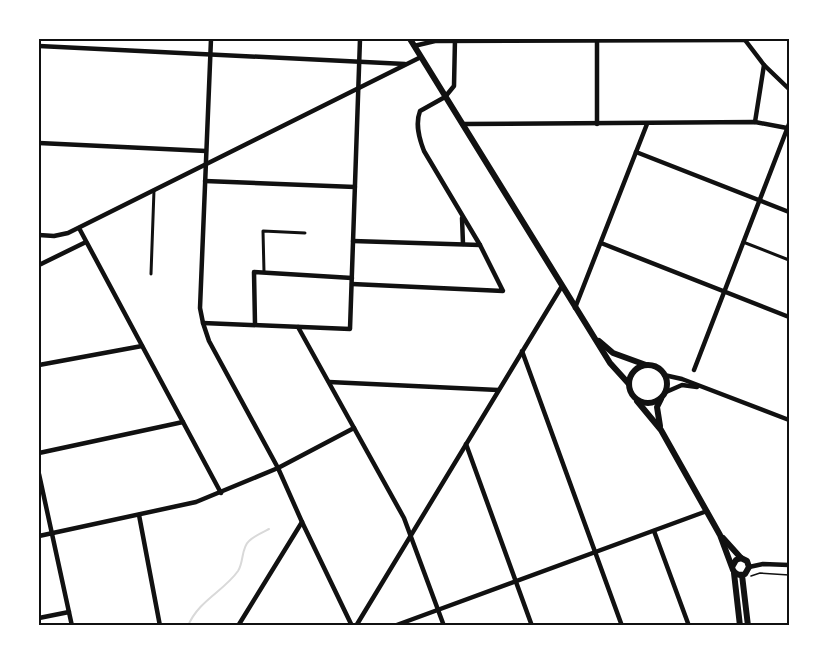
<svg xmlns="http://www.w3.org/2000/svg" width="828" height="665" font-family="Inter,sans-serif">
	<style>
		.lines { fill: none; stroke-linecap: round; stroke-linejoin: round }
		.stream { stroke: #d9d9d9; stroke-width: 2 }
		.path { stroke: #111; stroke-width: 1.5 }
		.pedestrian { stroke: #111; stroke-width: 3 }
		.minor { stroke: #111; stroke-width: 4.5 }
		.secondary { stroke: #111; stroke-width: 6 }
		.neatline { fill: none; stroke: #111; stroke-width: 2 }
	</style>
	<rect width="100%" height="100%" fill="#fff"/>
	<g class="lines">
		<path class="stream" d="M188,626C198,601 224,591 238,571C244,562 241,548 249,541C254,536 263,532 269,529"/>
		<polyline class="path" points="751,576 760,573 789,575"/>
		<g class="pedestrian">
			<polyline points="743,242 789,260"/>
			<polyline points="264,272 263,231 305,233"/>
			<polyline points="151,274 154,190"/>
		</g>
		<g class="minor">
			<polyline points="211,39 200,308 203,323 209,341 278,468 302,522 352,626"/>
			<polyline points="597,39 597,124"/>
			<polyline points="745,40 764,65 789,89"/>
			<polyline points="39,46 405,64"/>
			<polyline points="414,46 435,41 745,40"/>
			<polyline points="755,122 764,65"/>
			<polyline points="462,124 755,122 787,128"/>
			<polyline points="39,143 206,151"/>
			<polyline points="636,152 789,212"/>
			<polyline points="205,181 355,187"/>
			<polyline points="462,218 463,244"/>
			<polyline points="79,228 221,493"/>
			<polyline points="39,235 54,236 68,233 421,57"/>
			<polyline points="353,241 480,245"/>
			<polyline points="601,243 789,317"/>
			<polyline points="39,265 86,242"/>
			<path d="M352,284L503,291L480,245L424,151C419,138 415,124 420,111L445,97L454,86L455,39"/>
			<polyline points="575,308 647,124"/>
			<polyline points="203,323 350,329 360,39"/>
			<polyline points="255,324 254,272 352,278"/>
			<polyline points="298,327 404,518 444,626"/>
			<polyline points="522,351 622,626"/>
			<polyline points="39,365 142,346"/>
			<polyline points="694,370 789,124"/>
			<polyline points="664,375 682,379 789,420"/>
			<polyline points="329,382 498,390"/>
			<polyline points="666,392 682,385 697,387"/>
			<polyline points="466,444 532,626"/>
			<polyline points="39,453 183,422"/>
			<polyline points="39,474 72,626"/>
			<polyline points="139,515 160,626"/>
			<polyline points="654,531 689,626"/>
			<polyline points="39,536 196,502 278,468 354,428"/>
			<polyline points="749,567 763,564 789,565"/>
			<polyline points="39,618 69,612"/>
			<polyline points="238,626 302,522"/>
			<polyline points="356,626 562,286"/>
			<polyline points="394,626 707,511"/>
		</g>
		<g class="secondary">
			<polyline points="410,39 610,363 629,384"/>
			<polyline points="599,341 613,353 646,365"/>
			<circle cx="648" cy="384" r="19"/>
			<path d="M637,401L661,430L720,535L733,570C736,575 740,576 745,574L749,567L747,561L741,558L736,560L732,567"/>
			<polyline points="660,426 657,407 661,399"/>
			<polyline points="723,538 741,558"/>
			<polyline points="734,573 740,626"/>
			<polyline points="742,575 748,626"/>
		</g>
	</g>
	<rect width="828" height="665" fill="none" stroke="#ffffff" stroke-width="81"/>
	<rect x="40" y="40" width="748" height="584" class="neatline"/>
</svg>
